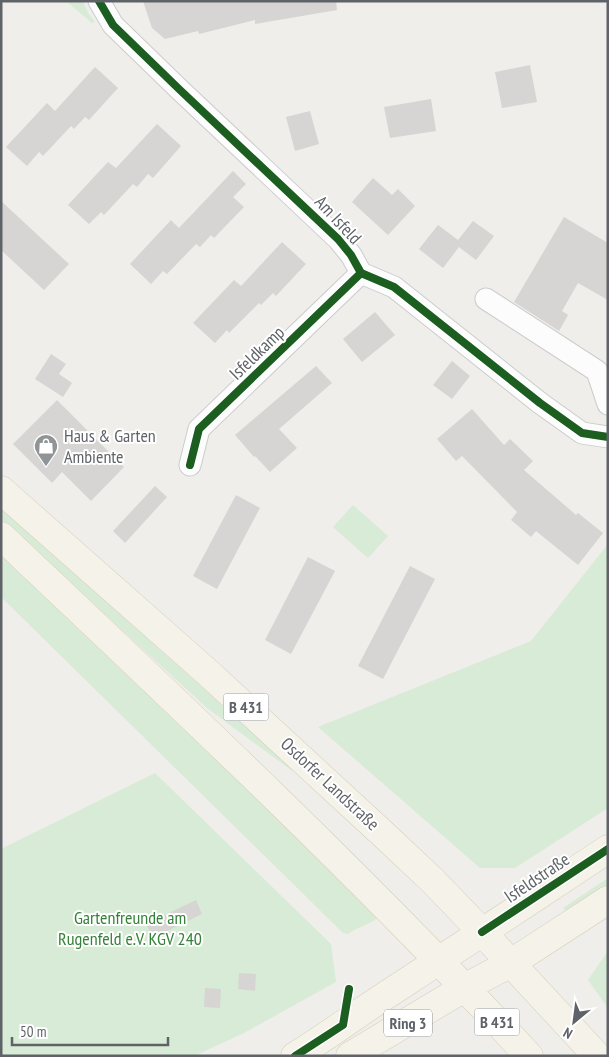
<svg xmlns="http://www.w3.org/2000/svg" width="609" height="1057" font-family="'PT Sans Narrow',sans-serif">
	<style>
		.green { fill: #d8ebd6 }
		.building { fill: #d6d5d3 }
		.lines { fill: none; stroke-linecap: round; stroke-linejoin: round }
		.minor-casing { stroke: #cbcccc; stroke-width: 23 }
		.major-casing { stroke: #d7ceb8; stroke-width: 29 }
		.minor { stroke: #fdfcfc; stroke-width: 21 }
		.major { stroke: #f4f2e9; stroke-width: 28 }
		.cycleway-casing { stroke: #fff; stroke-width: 11 }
		.cycleway { stroke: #1b5e20; stroke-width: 8 }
		.labels { text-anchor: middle; stroke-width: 4; stroke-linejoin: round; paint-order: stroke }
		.shield { fill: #fff; stroke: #8f9295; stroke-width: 1 }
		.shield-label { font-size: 16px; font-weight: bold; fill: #5f6368 }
		.street-label { font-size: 18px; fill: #5f6368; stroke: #fff }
		.poi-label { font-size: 18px; fill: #5f6368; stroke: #fff; text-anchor: start }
		.park-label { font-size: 18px; fill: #348238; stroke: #fff }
	</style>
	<rect width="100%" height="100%" fill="#efeeea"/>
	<g class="green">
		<polygon points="66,1 83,1 88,13 95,22 92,23"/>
		<polygon points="353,505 388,536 368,558 333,527"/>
		<polygon points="1,508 307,780 287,767 207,708 1,519"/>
		<polygon points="608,544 608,808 515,868 480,868 318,727 531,641"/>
		<path d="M1,553L380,916C370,925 359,926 348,934L343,933L1,597Z"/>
		<polygon points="155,773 331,944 336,982 244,1033 194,1056 1,1056 1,849"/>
		<polygon points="608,878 608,886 568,913 563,908"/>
		<polygon points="608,951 608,1008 588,980"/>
	</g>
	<g class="building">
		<polygon points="143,1 336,1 337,10 255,24 255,20 199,34 198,31 165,39 152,28"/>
		<polygon points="530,65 537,102 502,108 495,72"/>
		<polygon points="95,67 118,88 89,120 85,117 74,129 71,126 43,156 39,152 27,166 6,147 47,103 55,111"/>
		<polygon points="431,99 436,131 390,138 384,107"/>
		<polygon points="310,111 319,144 295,151 286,117"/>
		<polygon points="157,124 181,146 153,178 148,174 137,187 133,184 104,215 101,212 89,224 68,205 108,162 116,168"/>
		<polygon points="233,171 246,184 233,197 244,207 214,238 211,235 200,247 196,244 167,274 163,271 151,284 130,264 171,220 179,228"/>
		<polygon points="373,178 392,195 398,189 415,206 388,235 352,202"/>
		<polygon points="1,201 69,264 44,290 1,250"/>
		<polygon points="564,217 608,243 608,300 578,283 562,311 568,315 559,331 514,302"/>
		<polygon points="473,221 494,236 476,260 459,247 443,268 419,249 438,225 458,240"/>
		<polygon points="282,242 306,264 276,296 273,293 261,305 259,303 229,333 227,330 215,343 193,323 234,280 241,286"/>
		<polygon points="375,312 395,335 362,362 343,339"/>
		<polygon points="51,354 66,364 59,374 72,383 63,397 35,379"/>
		<polygon points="452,361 470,376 452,399 433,385"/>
		<polygon points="316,366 332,383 279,429 297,448 270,472 255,456 254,457 235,435"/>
		<polygon points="57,400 124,467 91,501 62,472 52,483 13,444"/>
		<polygon points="472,409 504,445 510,439 533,461 524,470 576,515 578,513 603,533 578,565 536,531 531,537 511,520 517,512 462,456 456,461 437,439"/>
		<polygon points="155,486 167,497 125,543 113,531"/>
		<polygon points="236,495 260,508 217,589 193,576"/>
		<polygon points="308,557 335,571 291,654 265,640"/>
		<polygon points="410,566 435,579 383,679 358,666"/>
		<polygon points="196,900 202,914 153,938 146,924"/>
		<polygon points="239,973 256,974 255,991 238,989"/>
		<polygon points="205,988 221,989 220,1008 204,1007"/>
	</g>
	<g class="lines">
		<g class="minor-casing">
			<g id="minor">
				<polyline points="99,1 113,25 180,90 338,239 351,255 361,273 394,287 540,403 582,433 608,437"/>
				<polyline points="486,299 597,371 608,404"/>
				<polyline points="190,465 199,429 361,273"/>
			</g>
		</g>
		<g class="major-casing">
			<g id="major">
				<polyline points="1,490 206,671 383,834 433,881 482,932 597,1056"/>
				<path d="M1,536C181,706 361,875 529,1056"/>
				<path d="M295,1056C328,1036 358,1013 391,992C463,945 536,897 608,849"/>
				<polyline points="350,1056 464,988 511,963 608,900"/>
			</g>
		</g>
		<use href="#minor" class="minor"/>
		<use href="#major" class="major"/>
		<g class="cycleway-casing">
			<g id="cycleway">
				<polyline points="99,1 113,25 180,90 338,239 351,255 361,273 394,287 540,403 582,433 608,437"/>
				<polyline points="190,465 199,429 361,273"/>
				<polyline points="482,932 608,849"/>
				<polyline points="295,1056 343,1025 349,989"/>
			</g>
		</g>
		<use href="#cycleway" class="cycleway"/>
	</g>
	<defs>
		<g id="shop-pin" transform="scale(1.25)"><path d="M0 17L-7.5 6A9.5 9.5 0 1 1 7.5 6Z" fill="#919496" stroke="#fff"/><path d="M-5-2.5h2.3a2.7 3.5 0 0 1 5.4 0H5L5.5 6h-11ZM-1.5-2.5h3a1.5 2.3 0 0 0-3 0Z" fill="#fff"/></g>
	</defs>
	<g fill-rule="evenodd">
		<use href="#shop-pin" x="46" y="446"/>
	</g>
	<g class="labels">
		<g class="shield">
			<rect x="223.5" y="693.5" width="45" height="27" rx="4"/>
			<rect x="474.5" y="1008.5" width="45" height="27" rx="4"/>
			<rect x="384" y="1009.5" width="48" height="27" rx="4"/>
		</g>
		<g class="shield-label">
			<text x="246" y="713">B 431</text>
			<text x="497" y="1028">B 431</text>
			<text x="408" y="1029">Ring 3</text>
		</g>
		<g class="street-label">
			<text transform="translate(338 220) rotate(47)" y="6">Am Isfeld</text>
			<text transform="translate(257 353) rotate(-44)" y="6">Isfeldkamp</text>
			<text transform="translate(330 784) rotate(43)" y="6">Osdorfer Landstraße</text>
			<text transform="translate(537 878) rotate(-34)" y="6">Isfeldstraße</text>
		</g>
		<g class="poi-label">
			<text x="64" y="442">Haus &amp; Garten<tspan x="64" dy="21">Ambiente</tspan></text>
		</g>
		<g class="park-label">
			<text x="130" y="924">Gartenfreunde am<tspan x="130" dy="21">Rugenfeld e.V. KGV 240</tspan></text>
		</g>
	</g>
	<rect width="609" height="1057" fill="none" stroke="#5f6368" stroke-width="5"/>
	<g transform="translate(574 1022) rotate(209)" stroke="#ffffff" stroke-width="4" paint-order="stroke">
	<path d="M0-4L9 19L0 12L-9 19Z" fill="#5f6368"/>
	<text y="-8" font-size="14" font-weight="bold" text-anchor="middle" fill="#5f6368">N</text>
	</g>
	<path d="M12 1037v8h156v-8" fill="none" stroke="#5f6368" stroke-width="2.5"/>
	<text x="20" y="1037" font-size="15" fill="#5f6368" stroke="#ffffff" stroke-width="4" paint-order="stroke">50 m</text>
</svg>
